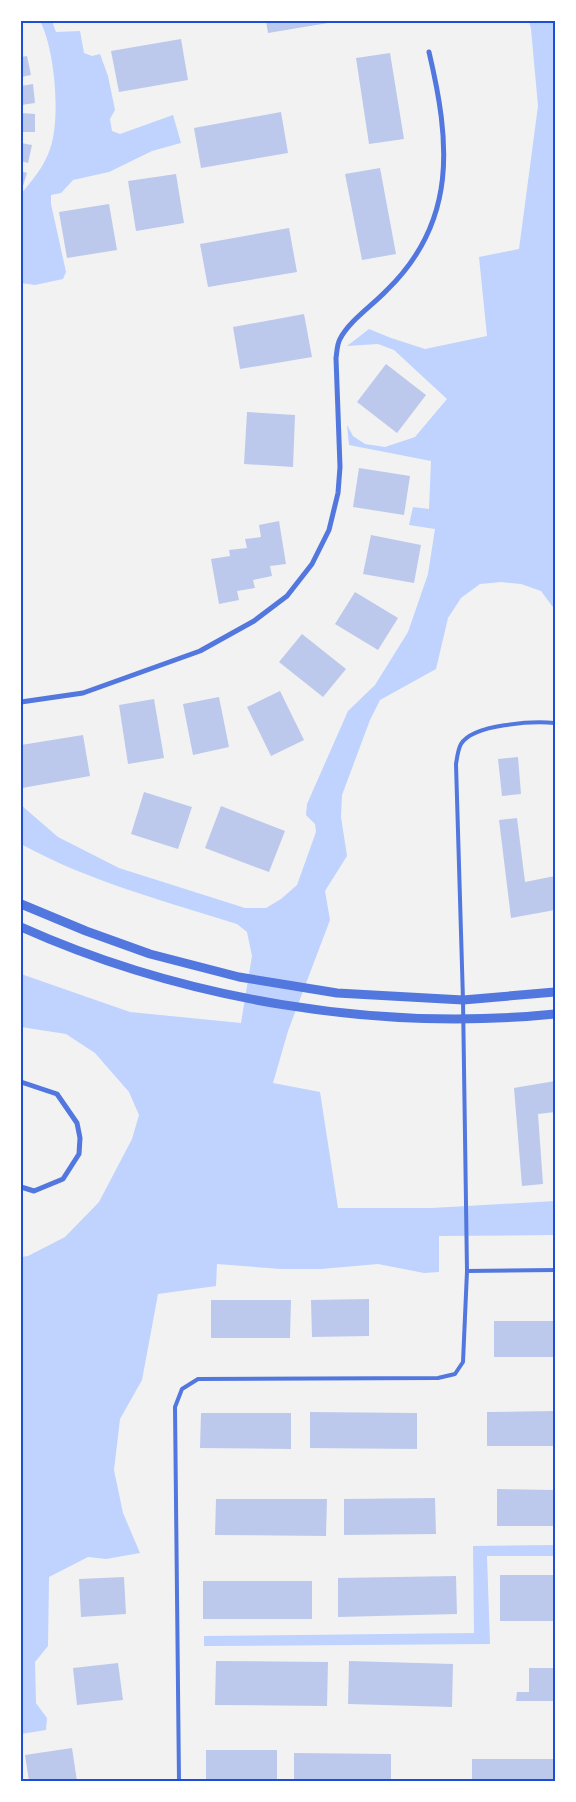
<svg xmlns="http://www.w3.org/2000/svg" width="576" height="1802" font-family="Quicksand,sans-serif">
	<style>
		.water { fill: #bfd3fe }
		.building { fill: #bdc9ec }
		.lines { fill: none; stroke-linecap: round; stroke-linejoin: round }
		.service { stroke: #5277de; stroke-width: 4 }
		.minor { stroke: #5277de; stroke-width: 5 }
		.tertiary { stroke: #5277de; stroke-width: 9 }
		.neatline { fill: none; stroke: #1d4ed8; stroke-width: 2 }
	</style>
	<rect width="100%" height="100%" fill="#f2f2f2"/>
	<g class="water">
		<path d="M40,21H52L56,32L80,31L84,53L92,56L100,54L108,76L115,110L110,119L112,131L120,134L173,115L181,143L152,151L109,172L73,180L61,193L51,195V204L66,272L63,279L35,285L21,283V194C33,179 44,167 50,149C61,119 55,49 40,21Z"/>
		<path d="M529,21H555V610L541,591L521,584L501,582L480,584L461,598L448,618L436,669L380,700L370,720L342,795L341,817L347,856L325,891L330,920L288,1031L273,1083L320,1092L338,1208H432L555,1201V1235L439,1236V1272L424,1273L378,1264L321,1269H281L217,1264L216,1286L158,1294L142,1380L120,1419L114,1470L123,1513L140,1553L106,1559L88,1557L49,1577L48,1646L35,1662L36,1703L47,1718L46,1730L21,1734V1257L28,1256L65,1237L99,1202L132,1139L139,1115L129,1092L95,1053L66,1034L21,1027V974L130,1012L241,1023L252,956L247,932L237,924C164,901 88,881 21,844V805L58,837L119,868L245,908H266L281,899L297,885L316,832L315,824L306,815L307,804L348,711L375,685L408,632L428,574L435,529L409,525L413,507L429,509L431,461L349,445L347,425L353,436L365,444L385,447L415,437L447,399L394,350L378,344L347,346L369,329L391,338L425,349L487,336L479,257L519,249L538,106L531,29Z"/>
		<polygon points="555,1545 555,1556 487,1556 490,1644 204,1646 204,1636 474,1633 473,1546"/>
	</g>
	<g class="building">
		<polygon points="266,21 334,21 334,22 268,33"/>
		<polygon points="181,39 188,80 119,92 111,51"/>
		<polygon points="390,53 404,139 369,144 356,58"/>
		<polygon points="27,56 31,75 21,77 21,57"/>
		<polygon points="33,84 35,103 21,105 21,86"/>
		<polygon points="281,112 288,153 201,168 194,128"/>
		<polygon points="21,113 35,114 35,132 21,132"/>
		<polygon points="21,143 32,145 28,163 21,161"/>
		<polygon points="380,168 396,254 362,260 345,174"/>
		<polygon points="21,171 27,173 22,189 21,189"/>
		<polygon points="176,174 184,223 136,231 128,181"/>
		<polygon points="109,204 117,250 67,258 59,212"/>
		<polygon points="289,228 297,272 208,287 200,244"/>
		<polygon points="304,314 312,357 240,369 233,327"/>
		<polygon points="386,364 426,395 397,433 357,402"/>
		<polygon points="247,412 295,415 293,467 244,464"/>
		<polygon points="359,468 410,476 404,515 353,507"/>
		<polygon points="279,521 286,564 270,566 272,576 253,580 255,588 237,591 239,600 219,604 211,559 230,556 229,550 247,548 245,539 261,537 259,525"/>
		<polygon points="371,535 421,545 414,583 363,574"/>
		<polygon points="355,592 398,618 378,650 335,624"/>
		<polygon points="302,634 346,669 323,697 279,662"/>
		<polygon points="280,691 304,740 271,756 247,707"/>
		<polygon points="219,697 229,747 193,755 183,704"/>
		<polygon points="154,699 164,758 128,764 119,705"/>
		<polygon points="83,735 90,776 22,788 21,745"/>
		<polygon points="518,757 521,794 502,796 498,759"/>
		<polygon points="144,792 192,807 178,849 131,834"/>
		<polygon points="221,806 285,831 269,872 205,848"/>
		<polygon points="517,818 525,882 555,876 555,910 511,918 499,820"/>
		<polygon points="555,1081 555,1112 538,1114 543,1184 522,1186 514,1088"/>
		<polygon points="369,1299 369,1336 312,1337 311,1300"/>
		<polygon points="211,1300 291,1300 290,1338 211,1338"/>
		<rect x="494" y="1321" width="61" height="36"/>
		<polygon points="555,1411 555,1446 487,1446 487,1412"/>
		<polygon points="310,1412 417,1413 417,1449 310,1448"/>
		<polygon points="201,1413 291,1413 291,1449 200,1448"/>
		<polygon points="497,1489 555,1490 555,1526 497,1526"/>
		<polygon points="435,1498 436,1534 344,1535 344,1499"/>
		<polygon points="216,1499 327,1499 326,1536 215,1535"/>
		<rect x="500" y="1575" width="55" height="46"/>
		<polygon points="456,1576 457,1614 338,1617 338,1578"/>
		<polygon points="124,1577 126,1614 81,1617 79,1579"/>
		<rect x="203" y="1581" width="109" height="38"/>
		<polygon points="216,1661 328,1662 327,1706 215,1705"/>
		<polygon points="349,1661 453,1664 452,1707 348,1704"/>
		<polygon points="118,1663 123,1700 77,1705 73,1668"/>
		<polygon points="529,1668 555,1668 555,1701 516,1701 517,1692 529,1692"/>
		<polygon points="72,1748 77,1781 29,1781 25,1755"/>
		<rect x="206" y="1750" width="71" height="31"/>
		<polygon points="294,1753 391,1754 391,1781 294,1781"/>
		<rect x="472" y="1759" width="83" height="22"/>
	</g>
	<g class="lines">
		<g class="service">
			<path d="M467,1271L463,1000L456,764C457,758 458,749 461,744C473,724 533,721 555,723"/>
			<polyline points="179,1781 175,1407 182,1389 198,1379 438,1378 455,1374 463,1362 467,1271 555,1270"/>
		</g>
		<g class="minor">
			<path d="M21,702L83,693L200,651L254,621L287,596L312,564L329,530L338,493L340,467L336,358C337,352 337,344 340,339C349,321 373,305 387,290C458,221 450,141 429,52"/>
			<polyline points="21,1082 57,1094 77,1123 80,1138 79,1154 63,1179 34,1191 21,1187"/>
		</g>
		<g class="tertiary">
			<polyline points="21,904 86,931 150,954 239,977 337,993 463,1000 555,992"/>
			<path d="M21,927C184,1000 377,1032 555,1014"/>
		</g>
	</g>
	<rect width="576" height="1802" fill="none" stroke="#ffffff" stroke-width="45"/>
	<rect x="22" y="22" width="532" height="1758" class="neatline"/>
</svg>
